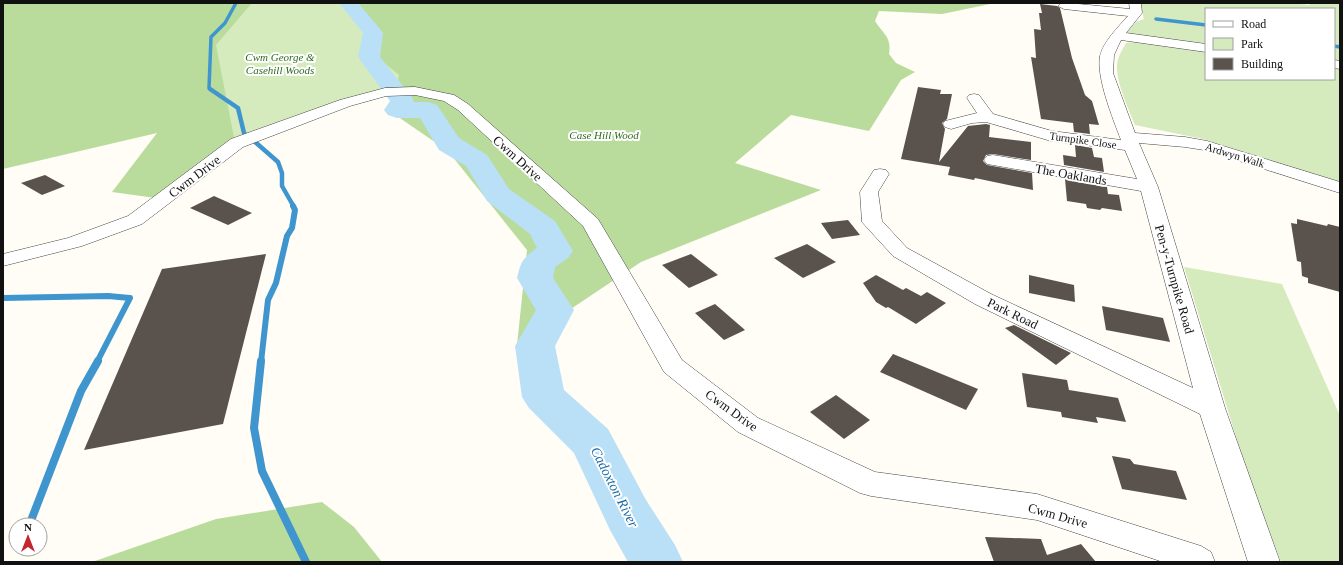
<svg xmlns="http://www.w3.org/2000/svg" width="1343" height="565" font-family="'Times New Roman',serif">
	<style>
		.green { fill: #d5ebbd }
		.forest { fill: #b9dc9c }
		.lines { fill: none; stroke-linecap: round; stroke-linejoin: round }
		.stream-far3 { stroke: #3f96cf; stroke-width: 3.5 }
		.stream-far2 { stroke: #3f96cf; stroke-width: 4.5 }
		.stream-far1 { stroke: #3f96cf; stroke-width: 6 }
		.stream { stroke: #3f96cf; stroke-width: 8 }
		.river { fill: #b9e0f7; fill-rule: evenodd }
		.building { fill: #5a524d }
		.minor-casing { stroke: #444; stroke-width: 1 }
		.minor { fill: #fff; fill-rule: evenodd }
		.labels { text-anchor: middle; stroke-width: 4; stroke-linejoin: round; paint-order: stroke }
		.far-park-label { font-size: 11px; font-style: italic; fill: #2f6b1f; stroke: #fff }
		.far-street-label { font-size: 11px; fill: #111; stroke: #fff }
		.street-label { font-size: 13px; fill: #111; stroke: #fff }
		.water-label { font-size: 14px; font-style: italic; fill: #1768a6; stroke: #fff }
	</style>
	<rect width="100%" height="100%" fill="#fffdf5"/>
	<g class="green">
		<polygon points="3,3 617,3 392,94 360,99 228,145"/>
		<polygon points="1140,3 1294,3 1309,5 1310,3 1340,3 1340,64 1334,63 1334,9 1206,9 1206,46 1127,35 1127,32 1136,22 1144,19"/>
		<path d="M1134,42L1206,50V79H1334V67L1340,68V182L1203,139L1135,125C1129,110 1116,82 1117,66C1117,58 1122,50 1126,43Z"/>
		<polygon points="1184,267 1282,284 1340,416 1340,562 1281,562 1248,476"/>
	</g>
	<g class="forest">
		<polygon points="3,3 252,3 216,45 235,143 163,199 112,192 157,133 3,169"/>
		<path d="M353,3H995L942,14L879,11L875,21C883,34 892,37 889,54L896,63L915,72L901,80L869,131L791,115L735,163L821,190L641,262L517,345L527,250L448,151L391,112L399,75L377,57V33Z"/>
		<polygon points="322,502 354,527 382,562 92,562 216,519"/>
	</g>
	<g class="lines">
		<g class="stream-far3">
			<polyline points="1156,19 1206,25"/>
			<polyline points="1334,46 1340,47"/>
			<polyline points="212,90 209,88 211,37 225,23 236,3"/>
		</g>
		<g class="stream-far2">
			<polyline points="210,89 238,108 244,133 246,135"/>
			<polyline points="254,141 278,162 282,173 282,186 294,207"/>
		</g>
		<g class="stream-far1">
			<polyline points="3,298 108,296 130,298 97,362"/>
			<polyline points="261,362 268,300 276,283 287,236 292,228 295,210 293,206"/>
		</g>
		<g class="stream">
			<polyline points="261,361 254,428 262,471 306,562"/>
			<polyline points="32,518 81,391 98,361"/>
		</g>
		<path class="river" d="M339,3H358L380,29L383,33L380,57L411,96L414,101L413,102H428L437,105L459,138L487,155L509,189L555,221L573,251L568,258L555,267L553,278L574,310L555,346L564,390L608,429L646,500L675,545L683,562H628L610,530L574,453L529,408L522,397L515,346L536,310L517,278C521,261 523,258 537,248L530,234L487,201L466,166L439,150L420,118H397L388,115L384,110L390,101L358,57L363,33Z"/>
	</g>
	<g class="building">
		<polygon points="1040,4 1057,6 1060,8 1072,58 1085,95 1092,101 1099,125 1089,124 1090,134 1074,132 1073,123 1041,119 1031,57 1036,58 1034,29 1041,30 1039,13 1042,13"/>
		<polygon points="918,87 941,90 940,94 952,94 947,119 942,123 945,129 939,162 968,126 986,124 990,125 989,137 1031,142 1031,160 993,154 986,155 983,161 987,165 1032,173 1033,190 975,178 974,180 948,175 950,167 901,159"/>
		<polygon points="1075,145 1092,148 1094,157 1102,158 1104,172 1064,165 1063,155 1076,157"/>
		<polygon points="45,175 65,186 42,195 21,183"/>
		<polygon points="1065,179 1107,187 1108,194 1119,195 1122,211 1102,208 1100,210 1087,208 1086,204 1067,201"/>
		<polygon points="214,196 252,213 228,225 190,208"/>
		<polygon points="1297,219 1327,226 1328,224 1340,227 1340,243 1339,243 1340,292 1308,283 1308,278 1302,276 1301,262 1297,261 1291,223 1297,224"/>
		<polygon points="848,220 860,235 832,239 821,223"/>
		<polygon points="807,244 836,262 803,278 774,258"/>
		<polygon points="266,254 223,424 84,450 162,269"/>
		<polygon points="691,254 718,275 689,288 662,265"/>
		<polygon points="876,275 903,290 906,288 921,296 927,292 946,303 916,324 888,307 886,308 876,302 863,283"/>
		<polygon points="1029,275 1074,285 1075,302 1029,293"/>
		<polygon points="715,304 745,330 724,340 695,313"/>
		<polygon points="1102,306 1163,318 1170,342 1106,330"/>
		<polygon points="1014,325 1071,353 1056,365 1005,328"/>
		<polygon points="893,354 978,389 966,410 880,372"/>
		<polygon points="1022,373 1067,380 1069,390 1118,398 1126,422 1096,417 1098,423 1062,417 1061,412 1027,407"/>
		<polygon points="836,395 870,420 844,439 810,412"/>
		<polygon points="1112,456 1130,459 1134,464 1176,471 1187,500 1122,489"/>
		<polygon points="985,537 1041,539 1047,555 1081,544 1096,562 994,562"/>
	</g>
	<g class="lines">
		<g class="minor-casing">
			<g id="minor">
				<path d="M1068,3L1130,9L1129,3H1141L1142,13L1126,33L1206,44V52L1121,40L1114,55L1113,73L1135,133L1185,137L1207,141L1340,182V193L1204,150L1185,147L1139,143L1158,187L1225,408L1280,562H1248L1200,414L975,304L893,256L862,222L860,192L874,170L880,169L886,170L889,174L878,192L882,221L907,248L991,294L1193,388L1141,191L993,165L987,164L984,160L987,156L993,155L1137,179L1125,150L1051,141L986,122L972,123L951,129L945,127L943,124L945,121L977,113L967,98L969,95L974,94L979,95L993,114L1052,131L1121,140C1113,119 1096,77 1100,56C1103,42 1119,26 1128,16L1064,9L1058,6L1060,4Z"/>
				<polygon points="1334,60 1340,61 1340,69 1334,68"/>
				<polygon points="415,87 454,95 468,104 598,219 682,360 758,418 875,472 1037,494 1201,546 1211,552 1215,562 1163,562 1037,520 871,496 860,493 738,432 664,372 583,226 458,110 444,101 415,95 386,96 350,106 243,147 142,224 82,246 3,266 3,254 68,238 128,216 231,139 340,100 385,88"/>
			</g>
		</g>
		<use href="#minor" class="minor"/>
	</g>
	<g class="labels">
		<g class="far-park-label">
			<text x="280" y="61">Cwm George &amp;<tspan x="280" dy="13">Casehill Woods</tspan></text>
			<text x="604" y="139">Case Hill Wood</text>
		</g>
		<g class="far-street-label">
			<text transform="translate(1083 140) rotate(8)" y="4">Turnpike Close</text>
			<text transform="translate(1235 155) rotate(17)" y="4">Ardwyn Walk</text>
		</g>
		<g class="street-label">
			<text transform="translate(518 158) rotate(42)" y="5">Cwm Drive</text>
			<text transform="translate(1071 174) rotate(10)" y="5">The Oaklands</text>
			<text transform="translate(194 176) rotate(-37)" y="5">Cwm Drive</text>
			<text transform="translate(1175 279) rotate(74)" y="5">Pen-y-Turnpike Road</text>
			<text transform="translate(1013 313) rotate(26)" y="5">Park Road</text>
			<text transform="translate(732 410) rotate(36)" y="5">Cwm Drive</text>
			<text transform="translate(1058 515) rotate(16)" y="5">Cwm Drive</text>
		</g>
		<g class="water-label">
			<text transform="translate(615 487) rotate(63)" y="5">Cadoxton River</text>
		</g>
	</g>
	<rect width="1343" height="565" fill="none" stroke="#111111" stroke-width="8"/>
	<rect x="1205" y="8" width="130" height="72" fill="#ffffff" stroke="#a0a0a0"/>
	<rect x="1213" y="21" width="20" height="6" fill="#ffffff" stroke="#a0a0a0"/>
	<text x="1241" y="28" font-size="12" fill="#111111">Road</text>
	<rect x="1213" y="38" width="20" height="12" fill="#d5ebbd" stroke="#a0a0a0"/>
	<text x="1241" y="48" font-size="12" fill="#111111">Park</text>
	<rect x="1213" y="58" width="20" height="12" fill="#5a524d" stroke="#a0a0a0"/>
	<text x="1241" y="68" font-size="12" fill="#111111">Building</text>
	<g transform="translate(28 537)"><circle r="19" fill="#ffffff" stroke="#a0a0a0"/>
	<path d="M0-3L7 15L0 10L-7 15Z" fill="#c4262e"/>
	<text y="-6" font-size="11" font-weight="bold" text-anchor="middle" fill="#111111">N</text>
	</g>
</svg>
